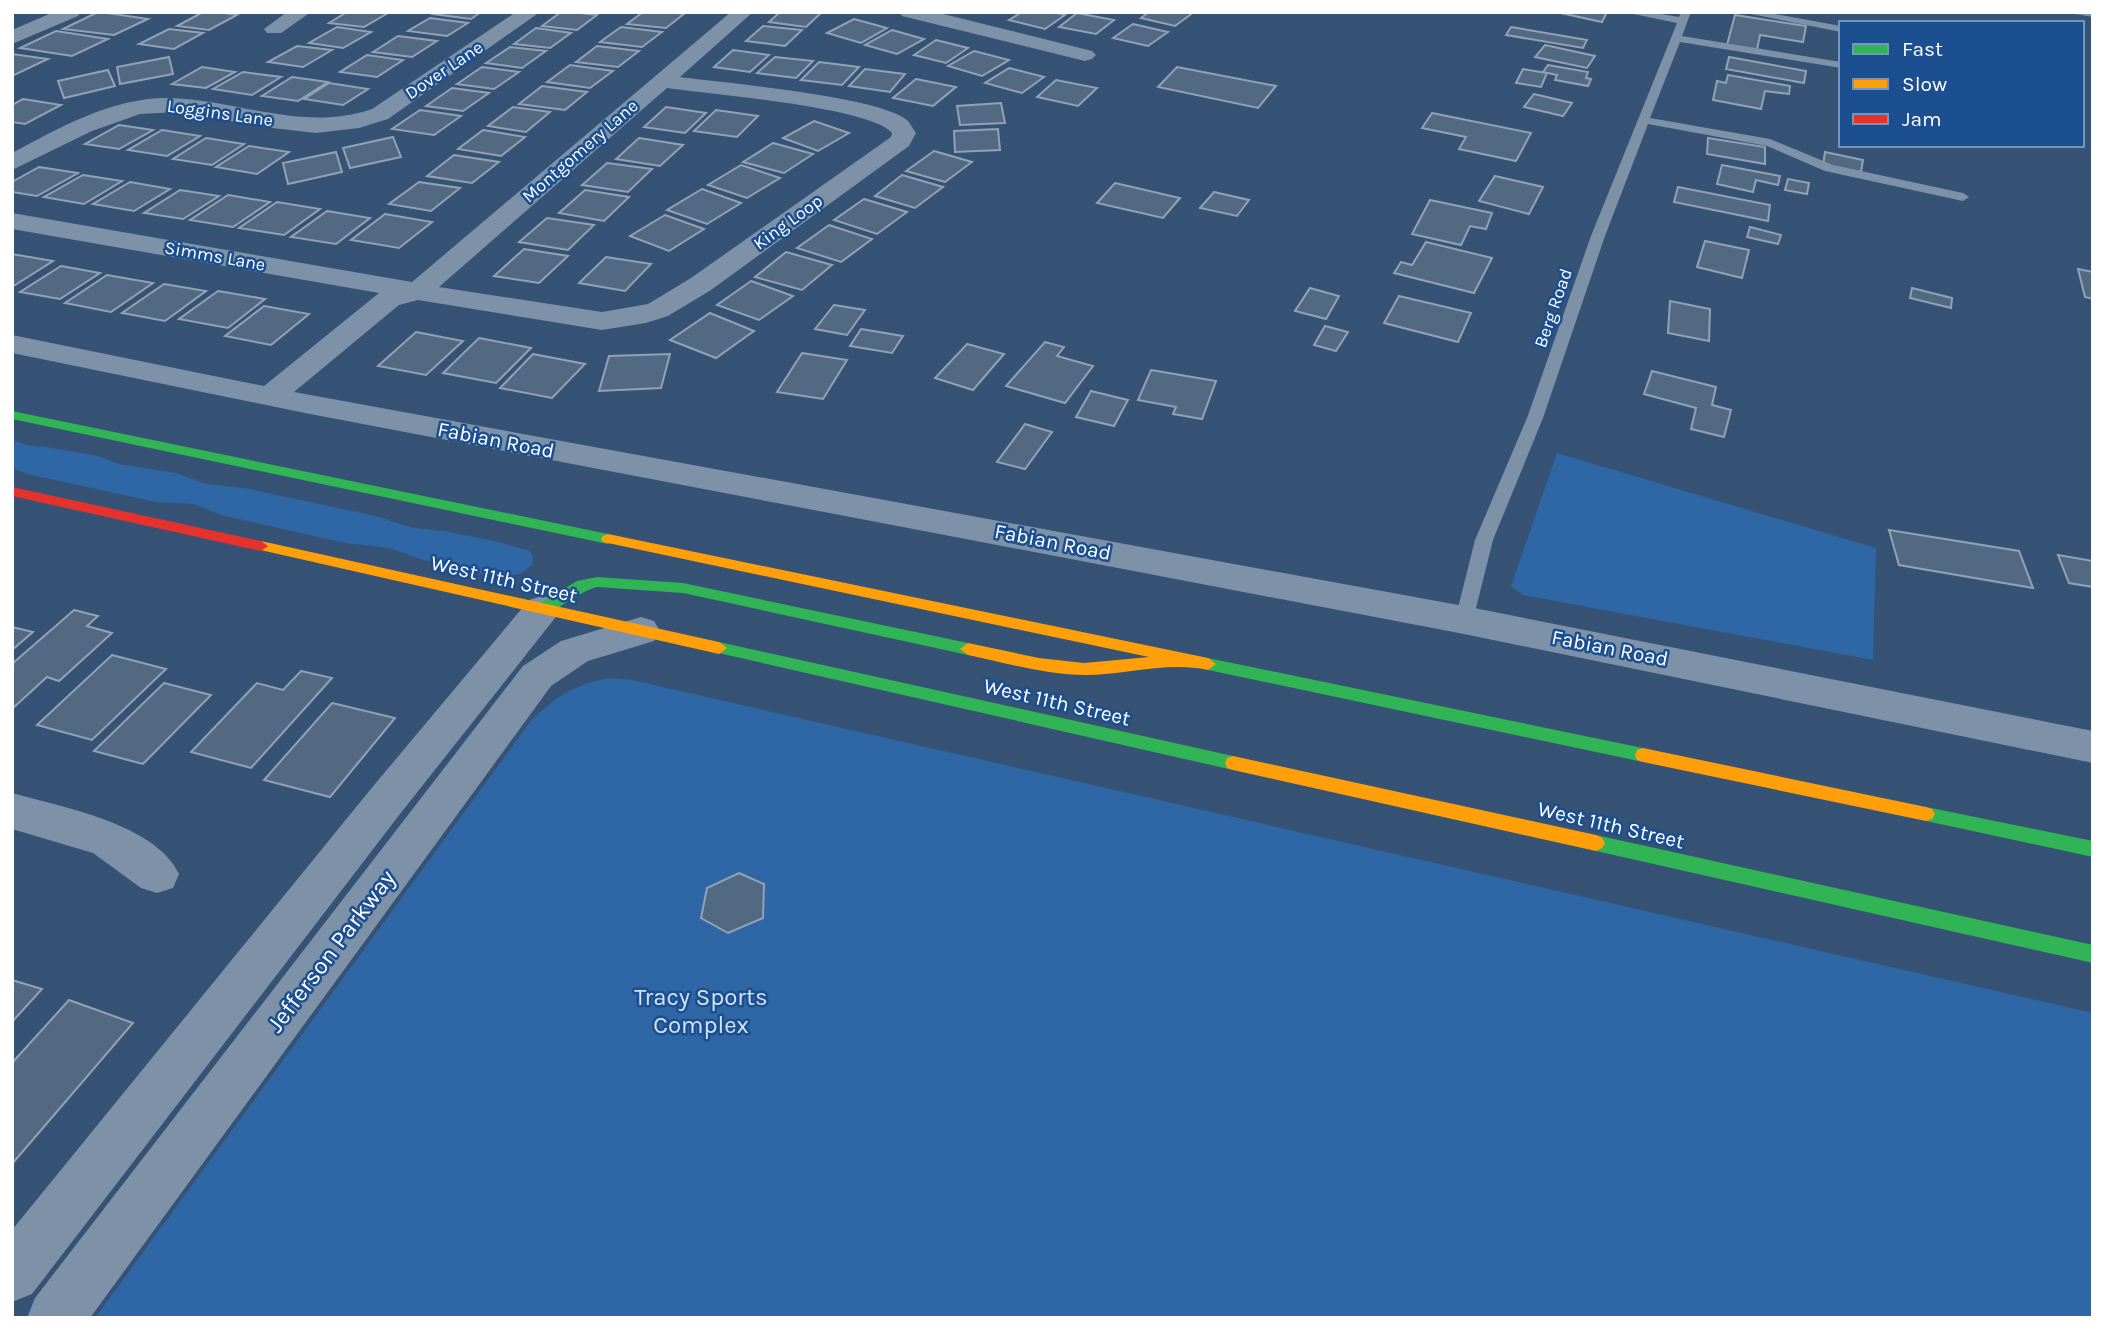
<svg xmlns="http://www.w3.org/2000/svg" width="2105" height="1330" font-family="Karla,sans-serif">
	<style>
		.green { fill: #2f66a5 }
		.building { fill: #526984; stroke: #92a2b6; stroke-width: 2 }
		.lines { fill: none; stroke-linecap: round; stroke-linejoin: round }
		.lane { fill: #7d92a8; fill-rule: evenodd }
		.street { fill: #7d92a8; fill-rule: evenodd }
		.fast { fill: #30b455; fill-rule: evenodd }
		.slow { fill: #ff9f0a; fill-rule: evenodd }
		.jam { fill: #e5322d; fill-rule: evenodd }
		.labels { text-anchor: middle; stroke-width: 5; stroke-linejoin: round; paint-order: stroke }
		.far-street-label { font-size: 18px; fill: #fff; stroke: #1b4f8f }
		.street-label { font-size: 21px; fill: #fff; stroke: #1b4f8f }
		.near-street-label { font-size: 24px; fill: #fff; stroke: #1b4f8f }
		.near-park-label { font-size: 24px; fill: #cfe3fa; stroke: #1b4f8f }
	</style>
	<rect width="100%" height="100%" fill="#365274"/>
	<g class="green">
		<polygon points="12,440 26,445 47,447 98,456 119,464 176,473 206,484 245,488 376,516 413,528 444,531 499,542 530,551 533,557 532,565 522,573 510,576 483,574 423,560 390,548 345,543 221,515 194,504 156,502 27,474 12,468"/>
		<polygon points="1557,453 1876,548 1873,660 1523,595 1511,586"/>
		<path d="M612,678L632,680L2093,1013V1318H95L530,722C554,697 576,683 612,678Z"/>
	</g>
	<g class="building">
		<polygon points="98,12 100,12 148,19 114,35 63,29"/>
		<polygon points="203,12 217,12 237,15 209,30 177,26"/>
		<polygon points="347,12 383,12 388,13 364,27 329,23"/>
		<polygon points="436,12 481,12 471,19 433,14"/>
		<polygon points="561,12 572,12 597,15 577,30 542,26"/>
		<polygon points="643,12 671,12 684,14 666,28 627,24"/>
		<polygon points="780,12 822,12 806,27 769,22"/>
		<polygon points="1022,12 1053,12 1065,15 1045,29 1009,20"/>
		<polygon points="1149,12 1194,12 1175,26 1141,18"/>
		<polygon points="1556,12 1607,12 1602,22"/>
		<polygon points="1077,13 1114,20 1096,34 1059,27"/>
		<polygon points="1735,15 1806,26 1803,42 1760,35 1757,50 1727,45"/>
		<polygon points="430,18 468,23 447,36 408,31"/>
		<polygon points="854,19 887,28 861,43 827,33"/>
		<polygon points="1133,24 1168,32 1148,46 1113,38"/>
		<polygon points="763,26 802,30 785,46 746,41"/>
		<polygon points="337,27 371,32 343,48 309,43"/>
		<polygon points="621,27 662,32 642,47 600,42"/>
		<polygon points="1511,27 1587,40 1583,48 1506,35"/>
		<polygon points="536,28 571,33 550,48 514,44"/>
		<polygon points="169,29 203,33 174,49 139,44"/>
		<polygon points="892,30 924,39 897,54 865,45"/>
		<polygon points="56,31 108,39 72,56 20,48"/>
		<polygon points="398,36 437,41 412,57 373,52"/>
		<polygon points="936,40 968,48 946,63 914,55"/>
		<polygon points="1545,45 1595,56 1587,68 1535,57"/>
		<polygon points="297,46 332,50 303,67 268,62"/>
		<polygon points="597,46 639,51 618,67 576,62"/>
		<polygon points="510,47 546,51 522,68 486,63"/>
		<polygon points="733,50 769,55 750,72 714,67"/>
		<polygon points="974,51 1009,60 982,76 948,66"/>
		<polygon points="12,54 48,59 12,76"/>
		<polygon points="367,55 403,60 377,77 340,72"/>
		<polygon points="169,57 173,74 120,84 117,67"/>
		<polygon points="775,57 813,61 796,78 757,73"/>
		<polygon points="1729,57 1806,71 1804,83 1726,69"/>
		<polygon points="819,62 859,67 842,85 801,80"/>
		<polygon points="570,65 613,71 590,88 547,82"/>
		<polygon points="1548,65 1588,72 1586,78 1591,79 1588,86 1555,80 1557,75 1543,72"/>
		<polygon points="202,67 235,72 206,88 172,84"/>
		<polygon points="482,67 519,72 494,89 457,84"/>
		<polygon points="1177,67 1276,86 1258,108 1158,87"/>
		<polygon points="1009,68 1044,77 1022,93 985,83"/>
		<polygon points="865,69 905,74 890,92 849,86"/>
		<polygon points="1523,69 1547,73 1541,87 1516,83"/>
		<polygon points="108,70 115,86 64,98 58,81"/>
		<polygon points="243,72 281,77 252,95 213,89"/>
		<polygon points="1728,75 1790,86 1789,94 1765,91 1761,109 1713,100 1717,81 1726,83"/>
		<polygon points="292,77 328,82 298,101 262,96"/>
		<polygon points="916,79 956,87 933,106 893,98"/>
		<polygon points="1056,80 1097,88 1078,106 1037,97"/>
		<polygon points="329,83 368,89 343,105 304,99"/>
		<polygon points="542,86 587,92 565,110 519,104"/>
		<polygon points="452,88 489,93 463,111 426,106"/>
		<polygon points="1534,94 1572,103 1563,116 1524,107"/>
		<polygon points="23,99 61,105 25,124 12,122 12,105"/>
		<polygon points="1001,103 1005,123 960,125 957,106"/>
		<polygon points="513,107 550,112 526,132 488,126"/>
		<polygon points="666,107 706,113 685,133 644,127"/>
		<polygon points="420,110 461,116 434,135 392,129"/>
		<polygon points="716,110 758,116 737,137 694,131"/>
		<polygon points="1432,113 1531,133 1516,161 1459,149 1466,137 1422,128"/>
		<polygon points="814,121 849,133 818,151 783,138"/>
		<polygon points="119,125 153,130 119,149 85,144"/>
		<polygon points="998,129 1000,150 955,152 954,131"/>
		<polygon points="162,130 200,136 167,156 128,150"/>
		<polygon points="483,130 525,137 501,156 458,149"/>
		<polygon points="393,137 401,157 350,168 343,148"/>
		<polygon points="206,138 244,144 212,165 173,159"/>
		<polygon points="639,138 683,145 660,166 616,159"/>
		<polygon points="1708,138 1765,147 1765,164 1707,154"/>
		<polygon points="773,143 813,154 784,173 743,162"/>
		<polygon points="249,146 289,152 257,174 216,167"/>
		<polygon points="934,151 972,162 945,182 906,171"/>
		<polygon points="336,152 342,172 288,184 283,163"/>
		<polygon points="1825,152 1863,160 1861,172 1823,165"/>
		<polygon points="454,155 499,162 472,183 427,176"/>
		<polygon points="607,163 652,169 628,192 582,185"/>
		<polygon points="741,165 780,178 747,198 708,185"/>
		<polygon points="1722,165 1780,176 1778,185 1756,180 1753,192 1717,184"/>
		<polygon points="39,167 78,173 37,196 12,192 12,182"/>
		<polygon points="83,175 122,181 84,204 44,197"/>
		<polygon points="902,175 943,187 915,208 875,196"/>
		<polygon points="1495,176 1543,187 1529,214 1479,201"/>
		<polygon points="1788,179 1809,183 1807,194 1785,190"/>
		<polygon points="130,182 170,189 134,211 93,204"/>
		<polygon points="419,182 460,188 431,211 389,204"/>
		<polygon points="1115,183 1180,198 1163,218 1097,203"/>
		<polygon points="1678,187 1770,205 1768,221 1674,202"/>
		<polygon points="702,189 741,203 707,224 667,210"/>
		<polygon points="180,190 219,196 183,219 144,213"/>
		<polygon points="585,190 629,197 604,221 559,213"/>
		<polygon points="1214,192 1249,200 1237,216 1200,208"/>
		<polygon points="228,195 270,202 233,227 190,220"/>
		<polygon points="864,199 907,212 877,234 834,220"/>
		<polygon points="1430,200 1492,213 1486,229 1470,226 1461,245 1412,234"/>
		<polygon points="277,202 320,209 284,235 239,228"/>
		<polygon points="327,211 370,218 336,244 291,237"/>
		<polygon points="385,214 432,222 399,248 351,240"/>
		<polygon points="665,215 704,229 669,251 630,236"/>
		<polygon points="547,218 594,225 568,250 519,242"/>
		<polygon points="829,225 872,239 841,262 797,248"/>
		<polygon points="1750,227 1781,235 1778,244 1747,237"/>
		<polygon points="1705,241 1749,250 1742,278 1697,267"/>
		<polygon points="1426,242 1492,258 1474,293 1394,273 1401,262 1412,265"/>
		<polygon points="524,249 568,256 539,283 494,276"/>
		<polygon points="786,252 832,265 802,290 755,277"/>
		<polygon points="12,254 53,261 12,287"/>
		<polygon points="606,257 651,264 625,291 579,283"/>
		<polygon points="61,266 100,273 60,299 20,292"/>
		<polygon points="2078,269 2093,272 2093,299 2085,297"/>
		<polygon points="107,275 153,283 111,312 65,303"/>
		<polygon points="751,281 793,296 759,320 717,305"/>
		<polygon points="164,284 206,291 165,321 122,313"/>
		<polygon points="1310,288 1339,296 1326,319 1295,311"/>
		<polygon points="1912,288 1952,298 1951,308 1910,298"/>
		<polygon points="218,291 265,299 228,328 179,319"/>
		<polygon points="1399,296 1471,313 1458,342 1384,323"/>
		<polygon points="1670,301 1710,309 1709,341 1668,333"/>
		<polygon points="834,305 865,310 847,335 815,329"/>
		<polygon points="264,306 309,314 271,345 225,336"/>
		<polygon points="710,313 754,331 716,358 670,340"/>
		<polygon points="1325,326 1348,332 1336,351 1314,345"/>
		<polygon points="861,329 903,336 892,353 850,346"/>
		<polygon points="416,332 463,341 426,375 378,366"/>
		<polygon points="479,338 531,348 496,383 443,373"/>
		<polygon points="1045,342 1064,347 1057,356 1093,366 1065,403 1006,386"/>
		<polygon points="967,344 1004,354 973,390 935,378"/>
		<polygon points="802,353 847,360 823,399 777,392"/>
		<polygon points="533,354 585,364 552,398 500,388"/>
		<polygon points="670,354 661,388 599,391 609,356"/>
		<polygon points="1151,370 1216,381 1202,419 1173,414 1176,407 1138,400"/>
		<polygon points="1652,371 1716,387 1712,405 1731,410 1724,437 1691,429 1696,408 1644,394"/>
		<polygon points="1091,391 1128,400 1114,426 1076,417"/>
		<polygon points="1025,424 1052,432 1025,469 997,462"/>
		<polygon points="1889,530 2019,551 2033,588 1899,565"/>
		<polygon points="2058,555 2093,561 2093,587 2069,583"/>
		<polygon points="74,610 98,616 87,626 112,633 59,681 47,677 12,709 12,664"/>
		<polygon points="12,627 33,632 12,650"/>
		<polygon points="112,655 166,669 92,740 37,725"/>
		<polygon points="301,671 332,678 251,768 191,752 257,683 283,690"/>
		<polygon points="164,683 211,695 143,764 94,751"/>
		<polygon points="332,703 395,718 330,797 264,780"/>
		<polygon points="739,873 764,884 763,918 728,933 701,918 707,888"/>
		<polygon points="12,980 42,989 12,1022"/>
		<polygon points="69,1000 133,1023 12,1164 12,1063"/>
	</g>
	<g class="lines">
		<g class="lane">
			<polygon points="1624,12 1649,12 1679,17 1681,12 1691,12 1682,36 1841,62 1841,68 1680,42 1650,118 1770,139 1833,165 1963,193 1969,197 1963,201 1825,171 1767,146 1648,124 1605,236 1543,418 1493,540 1473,620 1471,625 1457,625 1455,620 1475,540 1527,418 1591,236 1677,23"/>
			<polygon points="1741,12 1764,12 1841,26 1841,32"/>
			<polygon points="2063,12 2093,12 2093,17"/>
		</g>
		<g class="street">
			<polygon points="54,12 81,12 78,16 12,44 12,30"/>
			<polygon points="287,12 311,12 281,33 267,33 264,29"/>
			<path d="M516,12H540L388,119L359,128L316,133L272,128L178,112L140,114L92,131L12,170V153C59,128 111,98 167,98C237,99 302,133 372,109Z"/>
			<path d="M731,12H753L680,77C725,83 877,96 907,120C910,123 913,129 916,133L909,146L711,290L668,316L646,323L602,330L418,300L399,305L294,392L1464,606L2093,731V763L1464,634L305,413L12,353V335L264,386L379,293L12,229V213L412,282ZM667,88C707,94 871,107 892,133L891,137L691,278L648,304L602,312L439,287Z"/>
			<polygon points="899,12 935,12 1092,51 1096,55 1092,59 1085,61 902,16"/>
			<polygon points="542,596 555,600 560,609 555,618 400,814 32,1294 12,1302 12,1230 370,790 529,600"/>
			<polygon points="641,617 654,621 660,631 654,641 588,661 551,686 90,1318 27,1318 35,1298 523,666 561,641"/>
			<path d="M12,793C62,807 156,824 179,874L173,888L157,893L141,888L93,853L12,829Z"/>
		</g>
		<g class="fast">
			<polygon points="12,411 608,534 615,539 608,544 12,419"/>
			<path d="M597,577L683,583L968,643L976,649L968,655L683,593L597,587C578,591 553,617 537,613L534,609L537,605L577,581Z"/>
			<polygon points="719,642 1233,756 1239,758 1241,763 1239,768 1233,770 714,652 711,648 714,644"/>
			<polygon points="1208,658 1643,748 1649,750 1651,755 1649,760 1643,762 1208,670 1200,664"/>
			<polygon points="1926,807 2093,841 2093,857 1926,821 1920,819 1917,814 1920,809"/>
			<polygon points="1596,835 2093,945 2093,963 1596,851 1590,848 1587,843 1590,838"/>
		</g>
		<g class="slow">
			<path d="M608,534L1208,658L1216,664L1208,670C1167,661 1126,675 1085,675C1046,675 1006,663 968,655L960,649L968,643L1039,658L1084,663L1149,657L603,542L601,539L603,536Z"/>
			<polygon points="261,541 719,642 727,648 719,654 256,549 254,546 256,543"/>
			<polygon points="1643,748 1926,807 1932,809 1935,814 1932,819 1926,821 1643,762 1637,760 1635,755 1637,750"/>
			<polygon points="1233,756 1596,835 1602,838 1605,843 1602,848 1596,851 1233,770 1227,768 1225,763 1227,758"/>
		</g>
		<polygon class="jam" points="12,487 261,541 268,546 261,551 12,496"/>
	</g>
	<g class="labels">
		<g class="far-street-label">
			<text transform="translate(444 70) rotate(-34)" y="6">Dover Lane</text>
			<text transform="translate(220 113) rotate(8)" y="6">Loggins Lane</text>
			<text transform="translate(580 151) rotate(-41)" y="6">Montgomery Lane</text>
			<text transform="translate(788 222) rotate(-36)" y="6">King Loop</text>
			<text transform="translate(215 256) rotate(10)" y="6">Simms Lane</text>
			<text transform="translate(1553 308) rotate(-71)" y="6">Berg Road</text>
		</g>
		<g class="street-label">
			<text transform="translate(496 440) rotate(11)" y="7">Fabian Road</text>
			<text transform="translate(1053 542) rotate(11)" y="7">Fabian Road</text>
			<text transform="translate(504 579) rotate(13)" y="7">West 11th Street</text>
			<text transform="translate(1610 648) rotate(11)" y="7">Fabian Road</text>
			<text transform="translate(1057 702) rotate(13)" y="7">West 11th Street</text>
			<text transform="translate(1611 825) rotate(13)" y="7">West 11th Street</text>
		</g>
		<g class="near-street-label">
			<text transform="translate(331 951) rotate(-53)" y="8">Jefferson Parkway</text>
		</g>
		<g class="near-park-label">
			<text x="701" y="1005">Tracy Sports<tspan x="701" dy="28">Complex</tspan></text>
		</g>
	</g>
	<rect width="2105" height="1330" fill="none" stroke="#ffffff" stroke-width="28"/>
	<rect x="1839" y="21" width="245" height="126" fill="#1b4f8f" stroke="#7695bc" stroke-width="2"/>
	<rect x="1853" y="44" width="35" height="10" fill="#30b455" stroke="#7695bc" stroke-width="2"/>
	<text x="1902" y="56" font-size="21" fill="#ffffff">Fast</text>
	<rect x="1853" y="79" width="35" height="10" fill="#ff9f0a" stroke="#7695bc" stroke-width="2"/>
	<text x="1902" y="91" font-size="21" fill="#ffffff">Slow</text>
	<rect x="1853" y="114" width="35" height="10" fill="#e5322d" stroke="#7695bc" stroke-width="2"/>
	<text x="1902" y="126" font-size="21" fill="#ffffff">Jam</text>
</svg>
